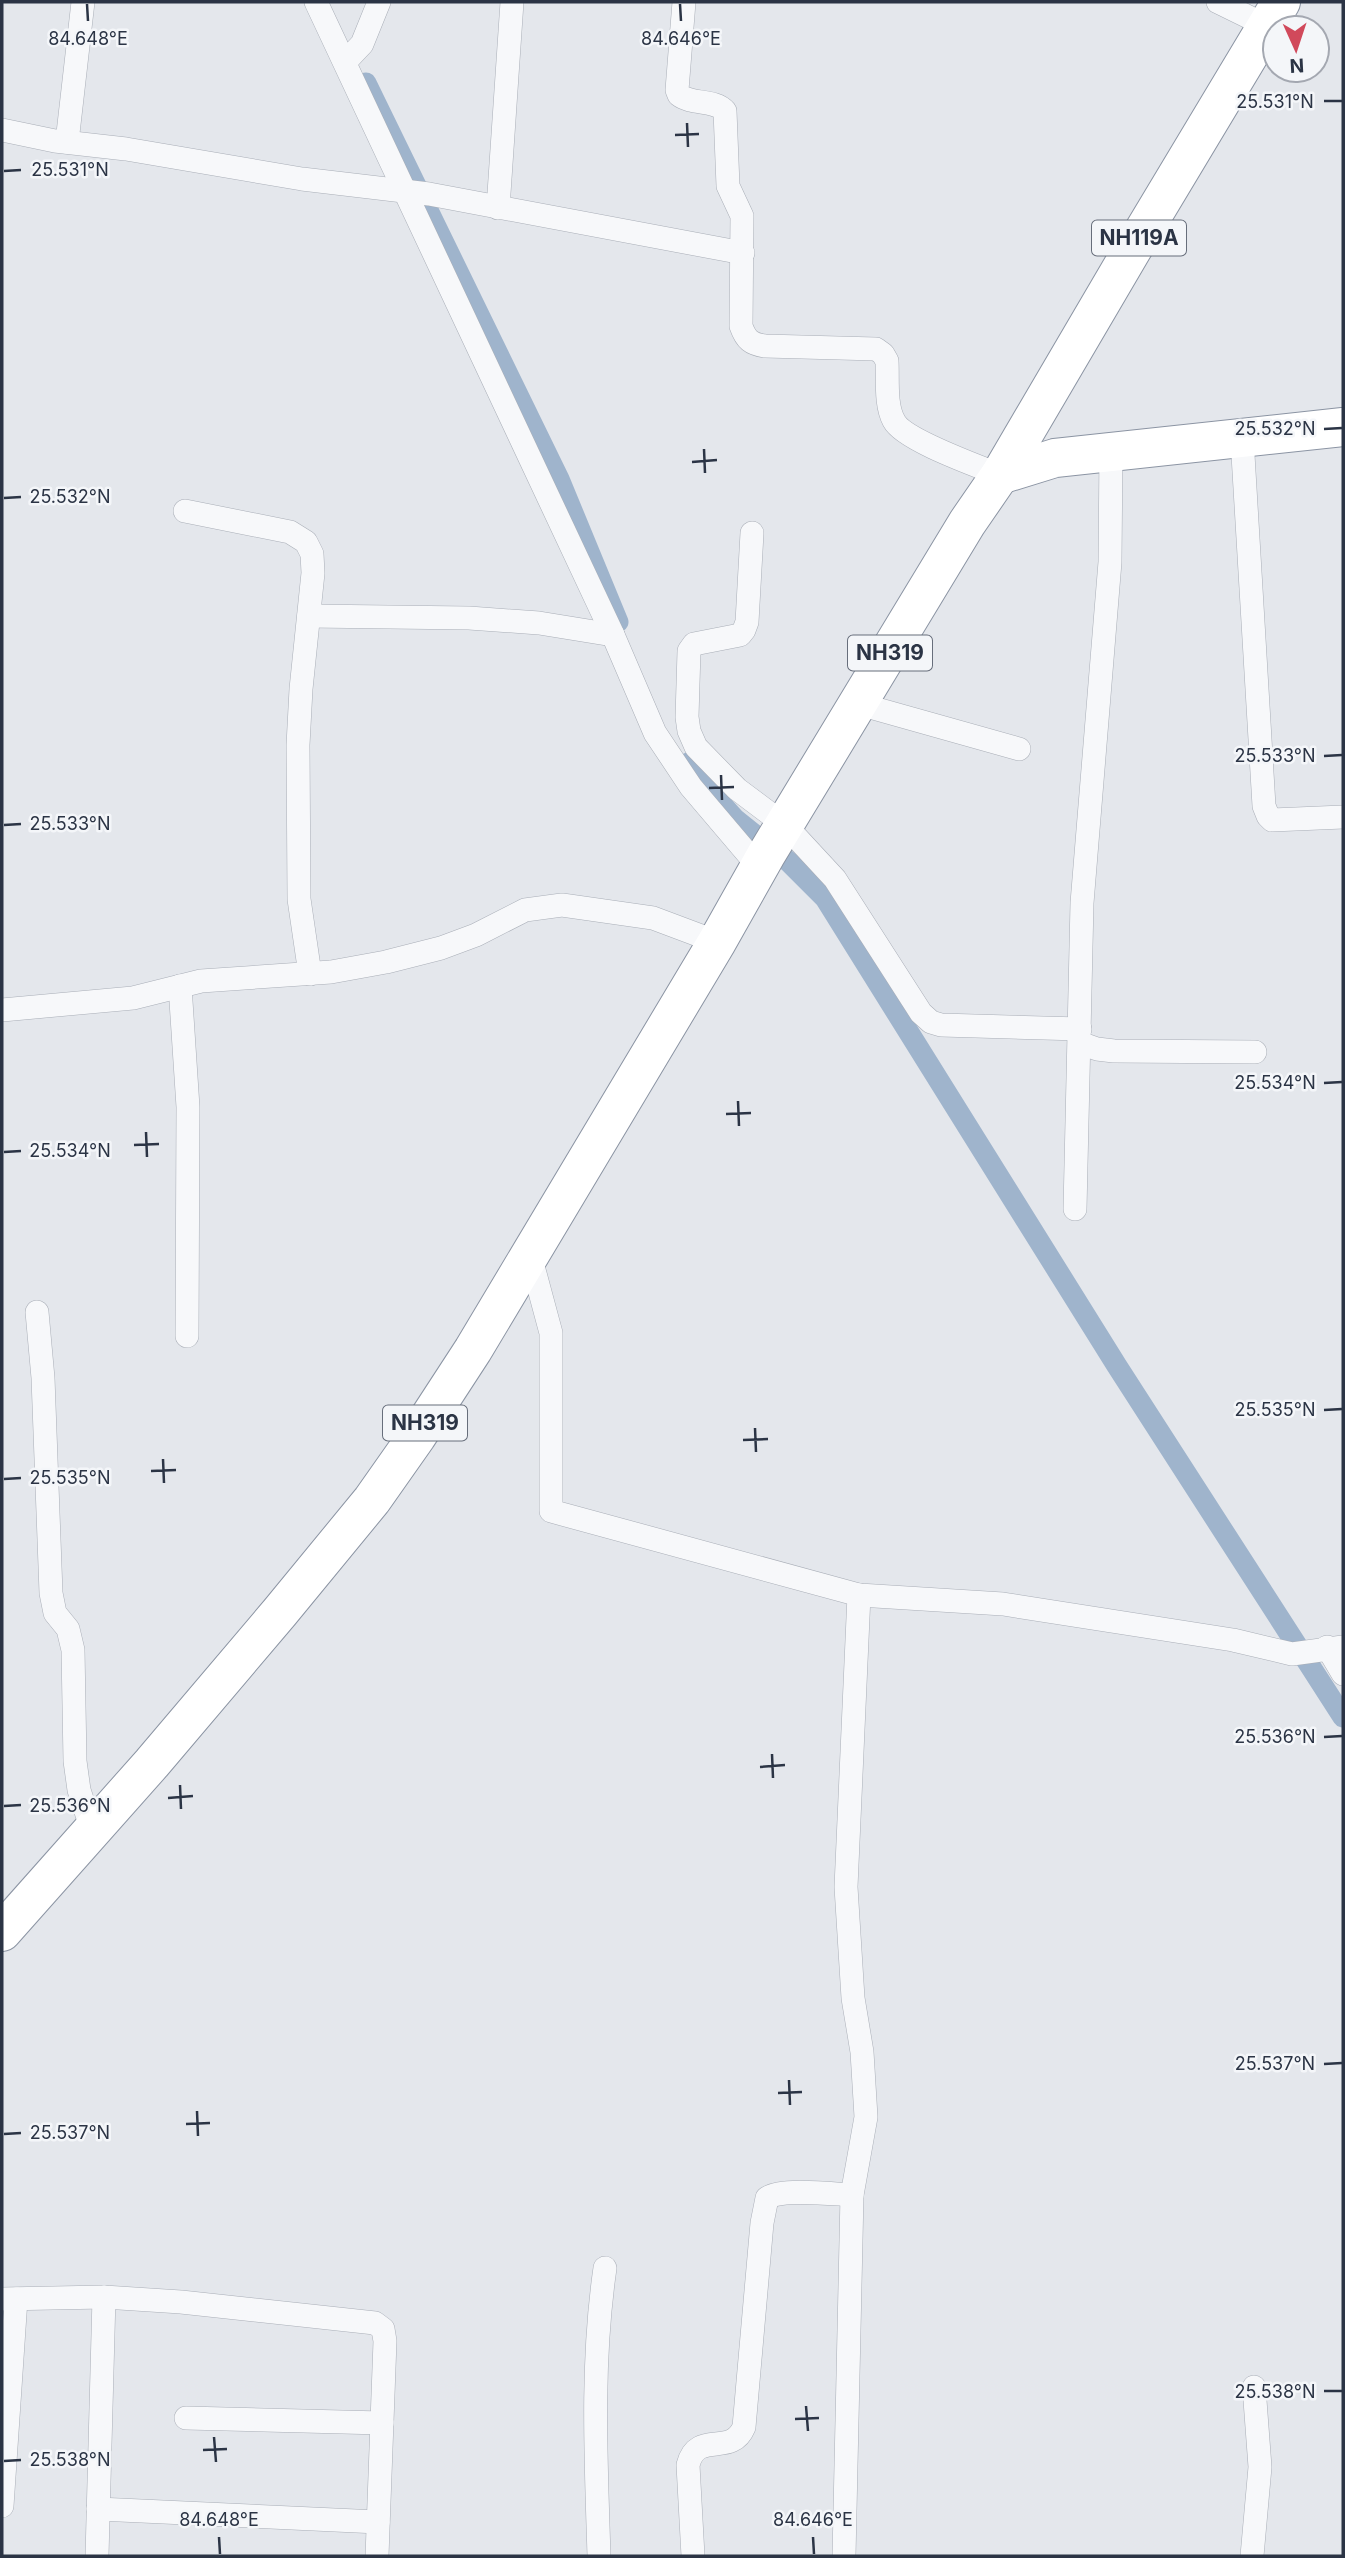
<svg xmlns="http://www.w3.org/2000/svg" width="1345" height="2558" font-family="Inter,sans-serif">
	<style>
		.lines { fill: none; stroke-linecap: round; stroke-linejoin: round }
		.canal { stroke: #9fb4cc; stroke-width: 21 }
		.minor-casing { stroke: #a9aeb7; stroke-width: 24 }
		.trunk-casing { stroke: #8b94a3; stroke-width: 40 }
		.minor { stroke: #f7f8fa; stroke-width: 23 }
		.trunk { stroke: #fff; stroke-width: 38 }
		.ticks { fill: none; stroke: #2b3445; stroke-width: 2.5 }
		.labels { text-anchor: middle; stroke-width: 5; stroke-linejoin: round; paint-order: stroke }
		.shield { fill: #f4f6f9; stroke: #676e7b; stroke-width: 2 }
		.shield-label { font-size: 21px; font-weight: bold; fill: #2b3445 }
		.ticks-label { font-size: 18px; text-anchor: middle; fill: #2b3445; stroke: #f4f6f9; stroke-width: 5; stroke-linejoin: round; paint-order: stroke }
	</style>
	<rect width="100%" height="100%" fill="#e4e7ec"/>
	<g class="lines">
		<g class="canal">
			<polyline points="366,83 559,479 618,622"/>
			<polyline points="688,763 698,778 735,819 789,862 825,898 1117,1366 1343,1717"/>
		</g>
		<g class="minor-casing">
			<g id="minor">
				<polyline points="316,2 613,635 655,733 691,787 759,867"/>
				<path d="M684,2L677,90L679,95C692,105 715,99 725,111L728,186L742,216L741,326C746,340 751,344 765,346L876,349L883,354L887,361C888,379 885,405 894,421C904,440 978,466 1000,475"/>
				<polyline points="1218,2 1267,26"/>
				<polyline points="345,62 362,44 379,2"/>
				<polyline points="2,130 55,141 126,149 302,179 429,194 743,253"/>
				<polyline points="67,142 83,2"/>
				<polyline points="498,208 512,2"/>
				<polyline points="1242,438 1264,806 1268,816 1272,820 1343,817"/>
				<polyline points="185,511 290,532 306,542 312,554 313,573 301,689 298,745 299,899 310,974"/>
				<polyline points="752,533 747,622 744,630 740,635 694,644 689,651 687,717 689,731 696,747 737,789 785,825 835,879 921,1013 931,1022 941,1025 1080,1029"/>
				<polyline points="309,616 469,618 539,623 613,635"/>
				<polyline points="859,704 1019,749"/>
				<polyline points="180,986 188,1107 187,1336"/>
				<polyline points="2,1010 133,998 201,981 331,972 386,962 441,948 476,935 525,910 562,905 653,918 717,942"/>
				<polyline points="1080,1043 1097,1049 1114,1051 1255,1052"/>
				<polyline points="1075,1209 1082,903 1110,562 1111,451"/>
				<polyline points="530,1255 551,1333 551,1511 859,1595 1003,1604 1233,1640 1292,1654 1343,1647"/>
				<polyline points="37,1312 43,1378 51,1593 55,1613 68,1629 73,1650 75,1761 79,1790 92,1830"/>
				<polyline points="1327,1647 1343,1674"/>
				<polyline points="2,2299 104,2297 181,2302 375,2323 383,2329 385,2341 377,2556"/>
				<polyline points="186,2418 382,2423"/>
				<polyline points="2,2506 16,2299"/>
				<polyline points="98,2509 378,2522"/>
				<polyline points="97,2556 104,2297"/>
				<path d="M599,2556C596,2460 591,2364 605,2268"/>
				<path d="M693,2556L688,2465C697,2429 731,2458 744,2427L762,2223L767,2198C782,2188 832,2194 852,2195"/>
				<polyline points="844,2556 852,2195 866,2117 862,2052 853,1998 846,1887 859,1595"/>
				<polyline points="1252,2556 1260,2467 1254,2387"/>
			</g>
		</g>
		<g class="trunk-casing">
			<g id="trunk">
				<polyline points="1000,475 1055,458 1343,427"/>
				<polyline points="2,1932 152,1763 280,1612 372,1500 417,1436 473,1350 717,942 766,855 967,523 1000,475 1132,250 1281,2"/>
			</g>
		</g>
		<use href="#minor" class="minor"/>
		<use href="#trunk" class="trunk"/>
	</g>
	<path class="ticks" d="M87,4L88,21M680,4L681,21M1324,101H1342M687,123L688,147M675,135L699,134M4,171L21,170M1324,429L1342,428M704,449L705,473M692,462L717,460M4,498L21,497M1324,756L1342,755M721,775L722,800M709,788L734,787M4,825L21,824M1324,1083L1342,1082M738,1101L739,1126M726,1114L751,1113M146,1132L147,1157M134,1145L159,1144M4,1152L21,1151M1324,1410L1342,1409M755,1428L756,1452M743,1440L768,1439M163,1459L164,1483M151,1471L176,1470M4,1479L21,1478M1324,1737L1342,1736M772,1754L773,1778M760,1767L785,1765M180,1785L181,1809M168,1798L193,1796M4,1806L21,1805M1324,2064L1342,2063M789,2080L790,2105M778,2093L802,2092M197,2111L198,2136M186,2124L210,2123M4,2134L21,2133M1324,2391H1342M806,2406L808,2431M795,2419L819,2418M214,2437L216,2462M203,2450L227,2449M4,2461L21,2460M219,2537L220,2554M813,2537L814,2554"/>
	<g class="labels">
		<g class="shield">
			<rect x="1092" y="220.5" width="94" height="35" rx="5"/>
			<rect x="848" y="635.5" width="84" height="35" rx="5"/>
			<rect x="383" y="1405.5" width="84" height="35" rx="5"/>
		</g>
		<g class="shield-label">
			<text x="1139" y="245">NH119A</text>
			<text x="890" y="660">NH319</text>
			<text x="425" y="1430">NH319</text>
		</g>
	</g>
	<g class="ticks-label">
		<text x="88" y="45">84.648°E</text>
		<text x="681" y="45">84.646°E</text>
		<text x="1275" y="108">25.531°N</text>
		<text x="70" y="176">25.531°N</text>
		<text x="1275" y="435">25.532°N</text>
		<text x="70" y="503">25.532°N</text>
		<text x="1275" y="762">25.533°N</text>
		<text x="70" y="830">25.533°N</text>
		<text x="1275" y="1089">25.534°N</text>
		<text x="70" y="1157">25.534°N</text>
		<text x="1275" y="1416">25.535°N</text>
		<text x="70" y="1484">25.535°N</text>
		<text x="1275" y="1743">25.536°N</text>
		<text x="70" y="1812">25.536°N</text>
		<text x="1275" y="2070">25.537°N</text>
		<text x="70" y="2139">25.537°N</text>
		<text x="1275" y="2398">25.538°N</text>
		<text x="70" y="2466">25.538°N</text>
		<text x="219" y="2526">84.648°E</text>
		<text x="813" y="2526">84.646°E</text>
	</g>
	<rect width="1345" height="2558" fill="none" stroke="#2b3445" stroke-width="7"/>
	<g transform="translate(1296 49) rotate(177)"><circle r="33" fill="#f4f6f9" stroke="#a4a8b1" stroke-width="2"/>
	<path d="M0-5L12 26L0 18L-12 26Z" fill="#d1495b"/>
	<text y="-10" font-size="19" font-weight="bold" text-anchor="middle" fill="#2b3445">N</text>
	</g>
</svg>
